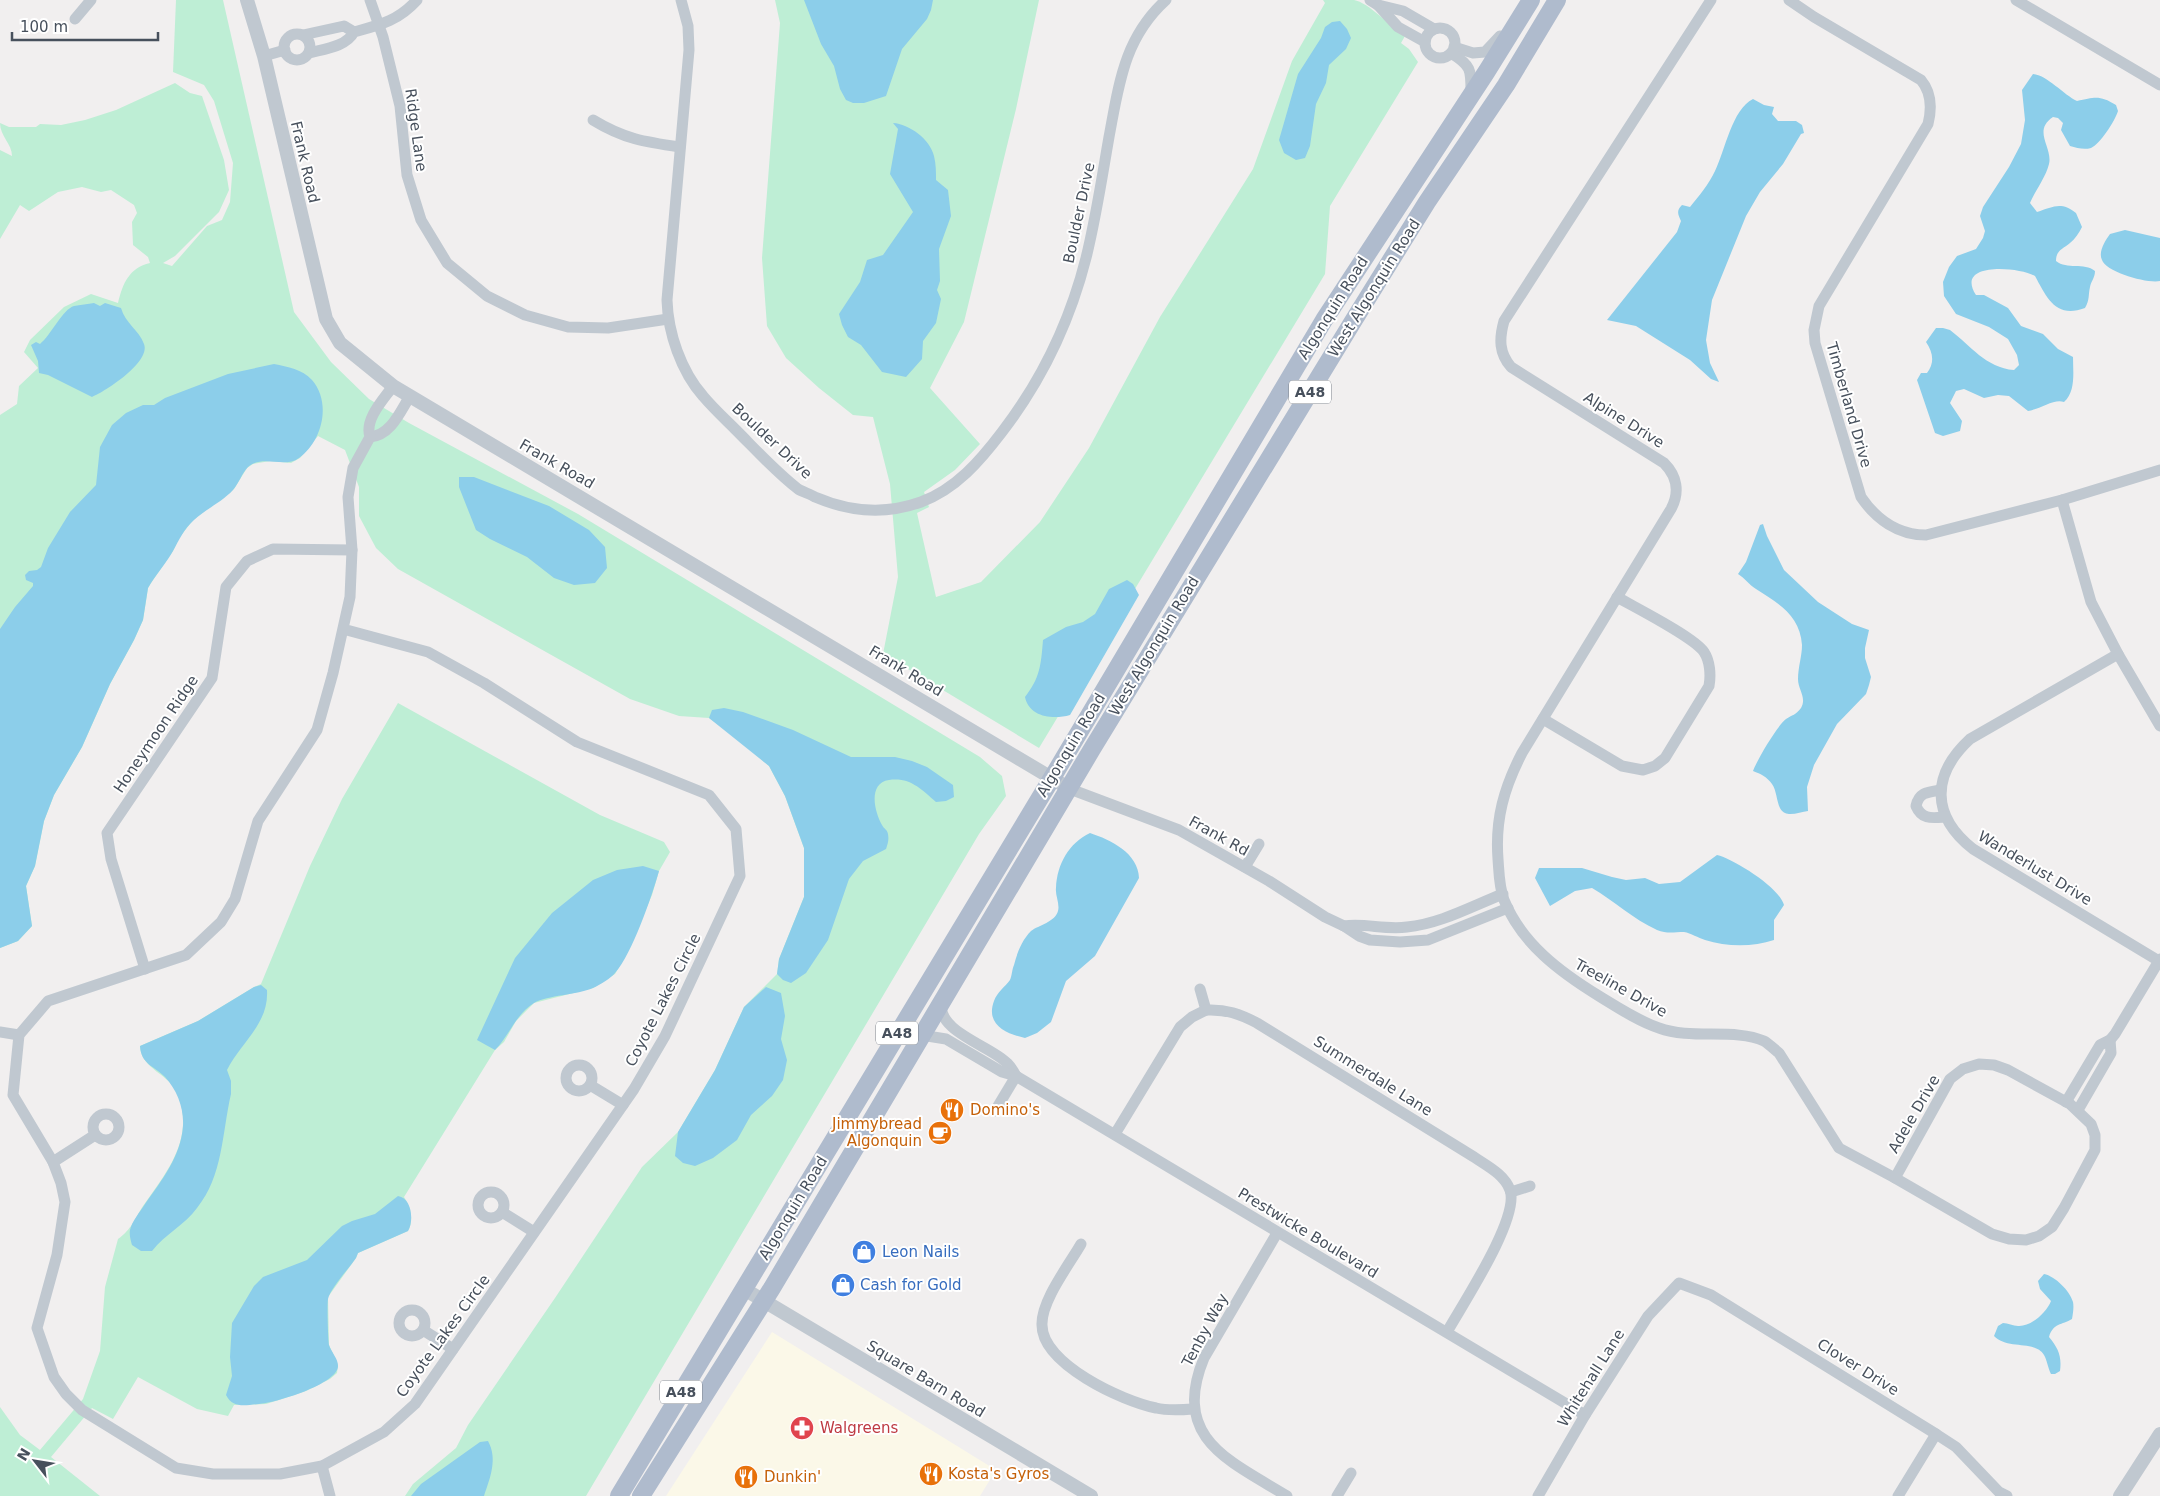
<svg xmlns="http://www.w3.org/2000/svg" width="2160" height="1496" font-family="'DejaVu Sans',sans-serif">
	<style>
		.commercial { fill: #fbf8e8 }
		.green { fill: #beeed5 }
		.water { fill: #8cceea }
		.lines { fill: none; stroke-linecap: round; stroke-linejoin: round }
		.minor { stroke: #c0c8d0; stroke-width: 11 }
		.tertiary { stroke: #c0c8d0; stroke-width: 14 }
		.primary { stroke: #afbbcd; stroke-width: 18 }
		.labels { text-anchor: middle; stroke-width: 4; stroke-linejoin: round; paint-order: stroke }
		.shield { fill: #fff; stroke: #7e848d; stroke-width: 1 }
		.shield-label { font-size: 14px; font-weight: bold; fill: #47505c }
		.street-label { font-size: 15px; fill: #47505c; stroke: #fff }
		.food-label { font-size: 15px; fill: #c56008; stroke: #fff; text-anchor: start }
		.shop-label { font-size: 15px; fill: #366cbe; stroke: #fff; text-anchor: start }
		.health-label { font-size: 15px; fill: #be3a42; stroke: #fff; text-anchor: start }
	</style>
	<rect width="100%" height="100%" fill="#f1efef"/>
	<polygon class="commercial" points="772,1332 996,1470 980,1496 666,1496"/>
	<g class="green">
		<path d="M176,0H223L294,312L331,362L369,399L409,423L578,514L980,757L1002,776L1006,796L979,834L586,1496H405L413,1484L456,1448L468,1425L555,1298L642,1167L678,1132L715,1070L744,1007L777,974L779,959L804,897V848L785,796L769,766L738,739L709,718L679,716L630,699L398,569L376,548L359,516V487L345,450L318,436L300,458L291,463L270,461L253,464L247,468L234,489L193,520L179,538L173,551L151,583L148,588L143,620L134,640L110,684L82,747L54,795L44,821L35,866L26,886L32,926L18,941L0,948V415L17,404L19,386L38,368L24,352L30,340L64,307L91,294L118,303C123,283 129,268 150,263L148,257L133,245L132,222L137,213L134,205L111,190L101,192L82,187L58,192L29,211L20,205L0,239V150L12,156C12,144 0,136 0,123L9,127H36L40,124L61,125L85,120L116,110L175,83L190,93L202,96L224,160L229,190L219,212L175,256L163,263L172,266L207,226L222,220L230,202L233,163L214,101L204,85L173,72Z"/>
		<path d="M775,0H1039L1016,109L964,322L930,388L980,444L955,470L924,492L929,507L917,513L936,597L981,582L1040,522L1089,448L1160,317L1253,169L1292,61L1325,3L1323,0C1333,0 1344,0 1354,0C1368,2 1392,28 1405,36L1401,43L1409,49L1418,62L1330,206L1325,274L1039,748L883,654L898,577L890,484L873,417L853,415L819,388L786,358L767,326L762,258L780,23Z"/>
		<path d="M398,703L600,815L664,842L670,852L659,871L652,895L626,955L615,974L593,988L534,1003L516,1021L504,1042L495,1050L404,1197C411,1207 414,1221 408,1231L358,1253L356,1258L328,1297L329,1345L338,1365L337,1373L330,1379L306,1391L282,1399L266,1404L234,1405L228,1416L197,1409L138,1377L113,1419L92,1408L51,1457L100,1496H0V1407L20,1435L40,1450L83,1399L100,1351L105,1287L118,1239C132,1229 134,1220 143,1206C166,1173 195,1139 178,1095C171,1074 141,1070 140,1046L198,1021L254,987L261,984L310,866L342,799Z"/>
	</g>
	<g class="water">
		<polygon points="804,0 933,0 931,10 927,19 902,49 886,96 864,103 853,103 846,100 840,89 834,66 821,44"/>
		<polygon points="1340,21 1347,29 1351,38 1346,49 1329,65 1326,83 1316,104 1310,146 1305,158 1296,160 1284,153 1279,140 1298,74 1321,38 1325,27 1332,22"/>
		<path d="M2033,74C2047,75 2064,95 2077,101C2095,97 2100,95 2116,105L2118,111C2115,121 2100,144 2091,148C2084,150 2077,148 2070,146L2061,130L2063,123L2058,118L2053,117C2032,131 2053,147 2049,164C2046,177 2035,191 2030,203L2037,212C2053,207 2061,201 2076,213L2082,227C2079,233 2075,239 2070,243C2063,249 2056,250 2056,261C2067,270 2084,262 2095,271C2095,278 2091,281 2090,287C2088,296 2090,299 2085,308C2056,319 2047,298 2035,276C2020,267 1954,261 1976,295H1984L2008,308L2021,326L2043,334L2058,349L2073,357C2073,372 2076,391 2064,402C2055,398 2040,409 2028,411L2009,396L1998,395L1984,398L1964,389L1956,391L1950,403L1962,421L1960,431L1943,436L1935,433L1917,380L1921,373H1927C1935,363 1933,352 1926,342L1936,328H1943L1950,330C1970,345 1986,368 2014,370L2019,365L2017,355L2008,339L1989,327L1956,314L1944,296L1943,282L1949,267L1957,256L1976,249L1983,238L1985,231L1980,216L1983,207L2009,167L2021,144L2025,120L2022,90Z"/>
		<path d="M1753,99L1764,105L1774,107L1772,114L1778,121H1796L1802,125L1804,133L1801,134L1783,164L1760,192L1746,216L1712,300L1706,340L1710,363L1719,382L1711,379L1690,360L1636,326L1607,320L1677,232L1681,221C1678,214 1676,211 1682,205L1690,207C1699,196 1709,184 1715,171C1725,151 1732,109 1753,99Z"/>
		<path d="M893,123C909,124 930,139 934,156C936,164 936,172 936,180L948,190L951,216L939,249L940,281L937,290L941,299L936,323L923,341L922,359L906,377L882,372L861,345L848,337L842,325L839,314L860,282L867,260L883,255L913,212L890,174L898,129Z"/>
		<path d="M2125,230L2160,238V281C2148,284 2106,272 2102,260C2098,252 2105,241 2110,234Z"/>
		<path d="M94,303L100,306L105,303L121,308C125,323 139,330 144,344C151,362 106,391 92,397L48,375L39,373L38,361L31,345L36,342L40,344C51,335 63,309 74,306C80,305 88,304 94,303Z"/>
		<path d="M274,364C288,367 302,369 312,380C332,403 322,442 299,458C284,469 263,454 248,467C242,473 239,483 233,490C222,502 206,509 194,520C184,529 179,540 173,551C167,562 158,572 151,583L148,588L143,620L134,640L110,684L82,747L54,795L44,821L35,866L26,886L32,926L18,941L0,948V629L15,607L33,586V583L26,580L25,575L29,571L37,570L41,567L48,548L70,512L96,485L100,447L112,425L126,413L143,405H154L165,398L228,374Z"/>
		<polygon points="459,477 474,477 549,506 589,530 605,547 607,568 595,583 574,585 554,578 527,557 490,539 476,530 459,487"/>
		<path d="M1763,524L1767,536L1784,570L1818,602L1852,624L1869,630L1865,648V658L1871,677L1869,685L1866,694L1837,724L1814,765L1807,787L1808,811C1801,812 1791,816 1785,813C1776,809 1778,792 1772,784C1767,777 1761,774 1753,771C1757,760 1777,726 1786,719C1792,715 1796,715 1801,708C1807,697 1798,690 1798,679C1798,667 1802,656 1802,645C1800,615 1778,603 1756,589C1749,585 1745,578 1738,574L1746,562L1760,525Z"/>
		<path d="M1127,580L1133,584L1139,595L1070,715C1053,720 1029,717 1025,697C1040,678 1041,665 1043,640L1066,627L1083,622L1095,614L1109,589Z"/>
		<path d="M724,708L743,712L793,730L851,757H895L912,761L927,767L953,785L954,797L946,801L936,802C921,789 910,777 889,780C868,783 874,811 882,825C884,829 887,829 888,834C889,840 888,843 886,849L863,861L849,879L828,940L806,973L791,983L783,980L777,974L779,959L804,897V848L785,796L769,766L709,718L712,710Z"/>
		<path d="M1090,833C1111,840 1138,853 1139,878L1095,956L1066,981L1051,1022L1037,1033L1025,1038C1007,1034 985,1025 994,1001C997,992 1005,987 1010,980C1012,976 1012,969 1014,965C1017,953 1022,940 1031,931C1039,925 1055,922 1058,911C1060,904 1055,895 1056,888C1057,864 1069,843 1090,833Z"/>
		<path d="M1717,855C1734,859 1780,888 1784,905L1774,920V940C1753,947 1727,947 1705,940C1698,938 1691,933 1684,932C1674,932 1667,934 1657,930C1633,919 1614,901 1592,888L1575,891L1550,906L1535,878L1539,868H1582L1612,877L1626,880L1645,878L1659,884L1680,882Z"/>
		<path d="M643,866L659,871C652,896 632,954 615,973C611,978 600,985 593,988C577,995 548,995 534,1003C516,1014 509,1036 495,1050L477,1040L515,958L552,913L593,880L617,870Z"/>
		<path d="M261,985L267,990C269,1024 241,1042 227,1070L231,1081V1094C222,1133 223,1176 197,1208C185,1225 165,1234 152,1251H141L132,1245C131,1241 129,1235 130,1230C132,1221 140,1212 145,1204C162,1180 181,1156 183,1126C184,1108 177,1090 165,1077C154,1066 141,1064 140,1046L198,1021L254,987Z"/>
		<polygon points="766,987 781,993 785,1016 781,1039 787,1060 783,1080 772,1096 751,1115 737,1140 713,1158 695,1166 683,1163 675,1156 678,1132 715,1070 744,1007"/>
		<path d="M398,1196C412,1198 414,1221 408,1231L358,1253L356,1258C350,1267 330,1289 328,1299C327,1305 328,1339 329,1345C331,1352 338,1358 338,1366C338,1384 275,1403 259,1404C246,1405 233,1409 226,1395L232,1376L230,1357L232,1323L254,1286L263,1277L307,1260L342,1226L352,1221L375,1214Z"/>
		<path d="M2044,1274C2055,1276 2070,1291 2073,1302C2074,1307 2073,1313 2072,1319C2062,1325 2053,1323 2049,1337C2058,1348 2062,1356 2060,1371L2055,1374H2051C2048,1368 2047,1360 2044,1355C2036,1340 2007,1350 1994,1336L1998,1326L2003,1323C2008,1323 2013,1326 2018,1326C2031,1327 2047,1312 2051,1301L2040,1289L2038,1281Z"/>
		<path d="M488,1441C498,1459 490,1478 484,1496H411L421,1484L480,1442Z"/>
	</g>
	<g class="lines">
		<g class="minor">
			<polyline points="370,0 383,37 400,106 407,175 421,220 447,263 487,296 525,315 568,327 608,328 668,319"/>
			<path d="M681,0L688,26L689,50L667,300C668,333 681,371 703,396C713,408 725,419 736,430C756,450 776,472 798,489C803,492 810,494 815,497C850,512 885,515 921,502C956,489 980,461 1002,432C1042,380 1070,321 1086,258C1096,218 1102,177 1109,137C1119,84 1124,38 1166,0"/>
			<polyline points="1370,0 1378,5 1403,11 1434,29"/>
			<path d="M1711,0L1504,321C1499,339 1499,353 1511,367L1664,463C1677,476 1680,492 1671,509L1522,753C1504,788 1495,819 1498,859C1499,872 1499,887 1504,900C1522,944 1560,972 1599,996C1617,1007 1638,1021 1659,1028C1692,1040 1734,1028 1764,1041C1769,1044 1774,1049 1779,1053L1839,1148L1895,1178"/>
			<path d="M1789,0L1814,17L1921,80C1932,93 1932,108 1928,124L1819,306L1814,330L1815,343L1861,497C1876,519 1898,535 1926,535L2062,500L2160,470"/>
			<polyline points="2016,0 2160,85"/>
			<polyline points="1378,5 1398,27 1425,42"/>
			<polyline points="75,19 91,0"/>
			<circle cx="1440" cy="43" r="15"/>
			<circle cx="297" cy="47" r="13"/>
			<polyline points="303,35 344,26 354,32"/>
			<polyline points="1454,47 1473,53 1485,52 1500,36"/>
			<path d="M309,53C324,49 346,47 354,32C380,25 398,21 417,0"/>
			<path d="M1451,53C1472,66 1471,70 1471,94"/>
			<polyline points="264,56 285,50"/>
			<path d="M593,120C624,139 645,142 680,147"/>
			<path d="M370,437C391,435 400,412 410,396"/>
			<polyline points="2062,500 2091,602 2118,654 2160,726"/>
			<path d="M343,629L428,652L484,683L577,742L709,795L736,829L740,876L665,1036L634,1089L415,1404L384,1432L322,1466L280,1474H213L176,1468L82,1410L66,1394L54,1377L37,1328L57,1255L65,1202L61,1183L53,1162L13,1095L19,1035L48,1001L186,955L221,922L235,899L258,821L317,730L333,673L350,597L352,550L348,497L353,468L370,437C364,419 384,399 393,386"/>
			<path d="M2118,654L1970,739C1931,775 1931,816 1973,849L2159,961"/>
			<path d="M1543,719L1622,766L1643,770L1655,766L1665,758L1709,686C1711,675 1710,661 1704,652C1694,637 1636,608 1617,597"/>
			<polyline points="1070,789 1179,830 1269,881 1325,917 1344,926 1359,936 1370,940 1400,942 1428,940 1508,908"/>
			<path d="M1941,790C1928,792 1919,792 1916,806C1922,820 1932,818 1945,817"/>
			<polyline points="1245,867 1259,844"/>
			<path d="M1344,926C1365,923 1385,930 1407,927C1440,924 1472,906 1503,894"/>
			<polyline points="145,969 111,859 107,833 212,678 226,587 247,561 273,549 352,550"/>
			<path d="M1200,989L1206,1010C1226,1009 1240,1014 1257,1023L1474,1157C1487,1166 1504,1174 1510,1190C1520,1218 1462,1305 1447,1332"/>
			<path d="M942,1002C935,1031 991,1046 1007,1063C1011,1067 1014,1072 1016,1076"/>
			<polyline points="0,1032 19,1035"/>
			<polyline points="921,1035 946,1039 1002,1072 1016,1076 1585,1415"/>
			<polygon points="1979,1064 1994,1065 2008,1070 2070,1104 2091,1124 2095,1135 2095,1150 2064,1208 2052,1227 2039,1236 2026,1240 2009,1239 1992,1234 1895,1178 1950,1079 1963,1069"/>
			<circle cx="579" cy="1078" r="13"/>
			<polyline points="590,1085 623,1105"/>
			<polyline points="2066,1102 2100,1045 2110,1040 2115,1034 2160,959"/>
			<polyline points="2078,1110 2111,1053 2110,1040"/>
			<polyline points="995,1111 1016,1076"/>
			<circle cx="106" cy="1127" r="13"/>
			<polyline points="1115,1134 1180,1027 1192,1017 1206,1010"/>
			<polyline points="53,1162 95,1135"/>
			<circle cx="491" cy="1205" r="13"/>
			<polyline points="1511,1192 1530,1186"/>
			<polyline points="502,1212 534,1232"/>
			<path d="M1277,1233L1204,1358C1171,1438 1228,1460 1287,1496"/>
			<path d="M1081,1244C1069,1265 1041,1301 1042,1325C1042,1364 1122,1401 1156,1408C1168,1411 1181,1410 1193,1409"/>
			<circle cx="412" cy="1323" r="13"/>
			<polyline points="423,1330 453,1349"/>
			<polyline points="322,1466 330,1496"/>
			<polyline points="1337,1496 1351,1473"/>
			<polyline points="1538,1496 1585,1415 1648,1316 1679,1283 1711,1295 1936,1434 1956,1447 1999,1492 2007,1496"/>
			<polyline points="1898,1496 1936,1434"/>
		</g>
		<g class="tertiary">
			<polyline points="247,0 264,56 326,319 340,343 393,386 1070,789"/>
			<polyline points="744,1289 1091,1496"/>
			<polyline points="2120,1496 2160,1434"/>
		</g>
		<g class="primary">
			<polyline points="619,1496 1052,778 1324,320 1487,71 1531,0"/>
			<polyline points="641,1496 772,1288 1092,749 1352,323 1427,202 1506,85 1557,0"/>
		</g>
	</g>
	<defs>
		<g id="restaurant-disc" transform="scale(1.25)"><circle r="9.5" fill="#e8710a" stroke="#fff"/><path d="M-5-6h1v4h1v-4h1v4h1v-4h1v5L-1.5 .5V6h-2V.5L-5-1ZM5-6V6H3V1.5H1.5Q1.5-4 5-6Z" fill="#fff"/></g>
		<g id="cafe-disc" transform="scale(1.25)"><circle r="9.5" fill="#e8710a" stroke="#fff"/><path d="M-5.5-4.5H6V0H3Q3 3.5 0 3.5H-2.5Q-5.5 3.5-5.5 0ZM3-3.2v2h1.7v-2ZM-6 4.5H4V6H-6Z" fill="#fff"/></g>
		<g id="shop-disc" transform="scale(1.25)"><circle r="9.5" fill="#3f7fe0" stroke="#fff"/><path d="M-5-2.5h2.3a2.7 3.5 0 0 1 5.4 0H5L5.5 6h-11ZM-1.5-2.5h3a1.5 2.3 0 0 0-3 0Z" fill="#fff"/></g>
		<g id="pharmacy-disc" transform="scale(1.25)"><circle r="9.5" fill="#e0444e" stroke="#fff"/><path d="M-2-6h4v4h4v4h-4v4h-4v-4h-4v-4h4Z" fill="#fff"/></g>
	</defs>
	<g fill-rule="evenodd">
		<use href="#restaurant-disc" x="952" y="1110"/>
		<use href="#cafe-disc" x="940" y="1133"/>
		<use href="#shop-disc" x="864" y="1252"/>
		<use href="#shop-disc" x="843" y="1285"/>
		<use href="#pharmacy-disc" x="802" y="1428"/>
		<use href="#restaurant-disc" x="931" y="1474"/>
		<use href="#restaurant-disc" x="746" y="1477"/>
	</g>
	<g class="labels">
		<g class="shield">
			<rect x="1289" y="380.5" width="42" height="23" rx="4"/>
			<rect x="876" y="1021.5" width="42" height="23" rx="4"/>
			<rect x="660" y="1380.5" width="42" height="23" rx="4"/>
		</g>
		<g class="shield-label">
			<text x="1310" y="397">A48</text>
			<text x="897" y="1038">A48</text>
			<text x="681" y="1397">A48</text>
		</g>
		<g class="street-label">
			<text transform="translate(416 130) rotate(82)" y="5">Ridge Lane</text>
			<text transform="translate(305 162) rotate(77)" y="5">Frank Road</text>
			<text transform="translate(1079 213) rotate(-78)" y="5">Boulder Drive</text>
			<text transform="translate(1374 288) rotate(-58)" y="5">West Algonquin Road</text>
			<text transform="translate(1333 308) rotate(-58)" y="5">Algonquin Road</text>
			<text transform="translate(1849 405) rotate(74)" y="5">Timberland Drive</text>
			<text transform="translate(1624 420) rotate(32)" y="5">Alpine Drive</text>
			<text transform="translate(772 441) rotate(43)" y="5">Boulder Drive</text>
			<text transform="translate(557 464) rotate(30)" y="5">Frank Road</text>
			<text transform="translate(1154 646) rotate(-59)" y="5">West Algonquin Road</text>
			<text transform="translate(906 671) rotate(31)" y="5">Frank Road</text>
			<text transform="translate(156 734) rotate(-56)" y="5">Honeymoon Ridge</text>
			<text transform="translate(1071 745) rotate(-59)" y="5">Algonquin Road</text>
			<text transform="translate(1219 836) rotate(29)" y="5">Frank Rd</text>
			<text transform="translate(2035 868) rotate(31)" y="5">Wanderlust Drive</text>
			<text transform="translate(1621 988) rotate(29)" y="5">Treeline Drive</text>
			<text transform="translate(663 1000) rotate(-63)" y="5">Coyote Lakes Circle</text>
			<text transform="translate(1373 1076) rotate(32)" y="5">Summerdale Lane</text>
			<text transform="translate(1914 1114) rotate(-60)" y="5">Adele Drive</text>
			<text transform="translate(793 1208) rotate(-59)" y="5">Algonquin Road</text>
			<text transform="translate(1308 1233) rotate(31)" y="5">Prestwicke Boulevard</text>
			<text transform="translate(1205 1330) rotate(-62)" y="5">Tenby Way</text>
			<text transform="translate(443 1336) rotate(-54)" y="5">Coyote Lakes Circle</text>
			<text transform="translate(1858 1367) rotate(32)" y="5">Clover Drive</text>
			<text transform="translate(1591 1378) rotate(-58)" y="5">Whitehall Lane</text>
			<text transform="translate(926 1379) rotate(31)" y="5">Square Barn Road</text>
		</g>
		<g class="food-label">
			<text x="970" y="1115">Domino's</text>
			<text x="922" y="1129" text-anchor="end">Jimmybread<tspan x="922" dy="17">Algonquin</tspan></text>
			<text x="948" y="1479">Kosta's Gyros</text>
			<text x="764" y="1482">Dunkin'</text>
		</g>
		<g class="shop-label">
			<text x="882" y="1257">Leon Nails</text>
			<text x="860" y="1290">Cash for Gold</text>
		</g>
		<g class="health-label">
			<text x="820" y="1433">Walgreens</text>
		</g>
	</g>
	<g transform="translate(35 1461) rotate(301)" stroke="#ffffff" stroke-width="4" paint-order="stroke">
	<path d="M0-4L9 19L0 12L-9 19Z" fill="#47505c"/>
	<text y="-8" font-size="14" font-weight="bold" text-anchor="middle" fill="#47505c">N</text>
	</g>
	<path d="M12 32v8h146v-8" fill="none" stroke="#47505c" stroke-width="2.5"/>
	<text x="20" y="32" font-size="15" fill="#47505c" stroke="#ffffff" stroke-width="4" paint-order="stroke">100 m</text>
</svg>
